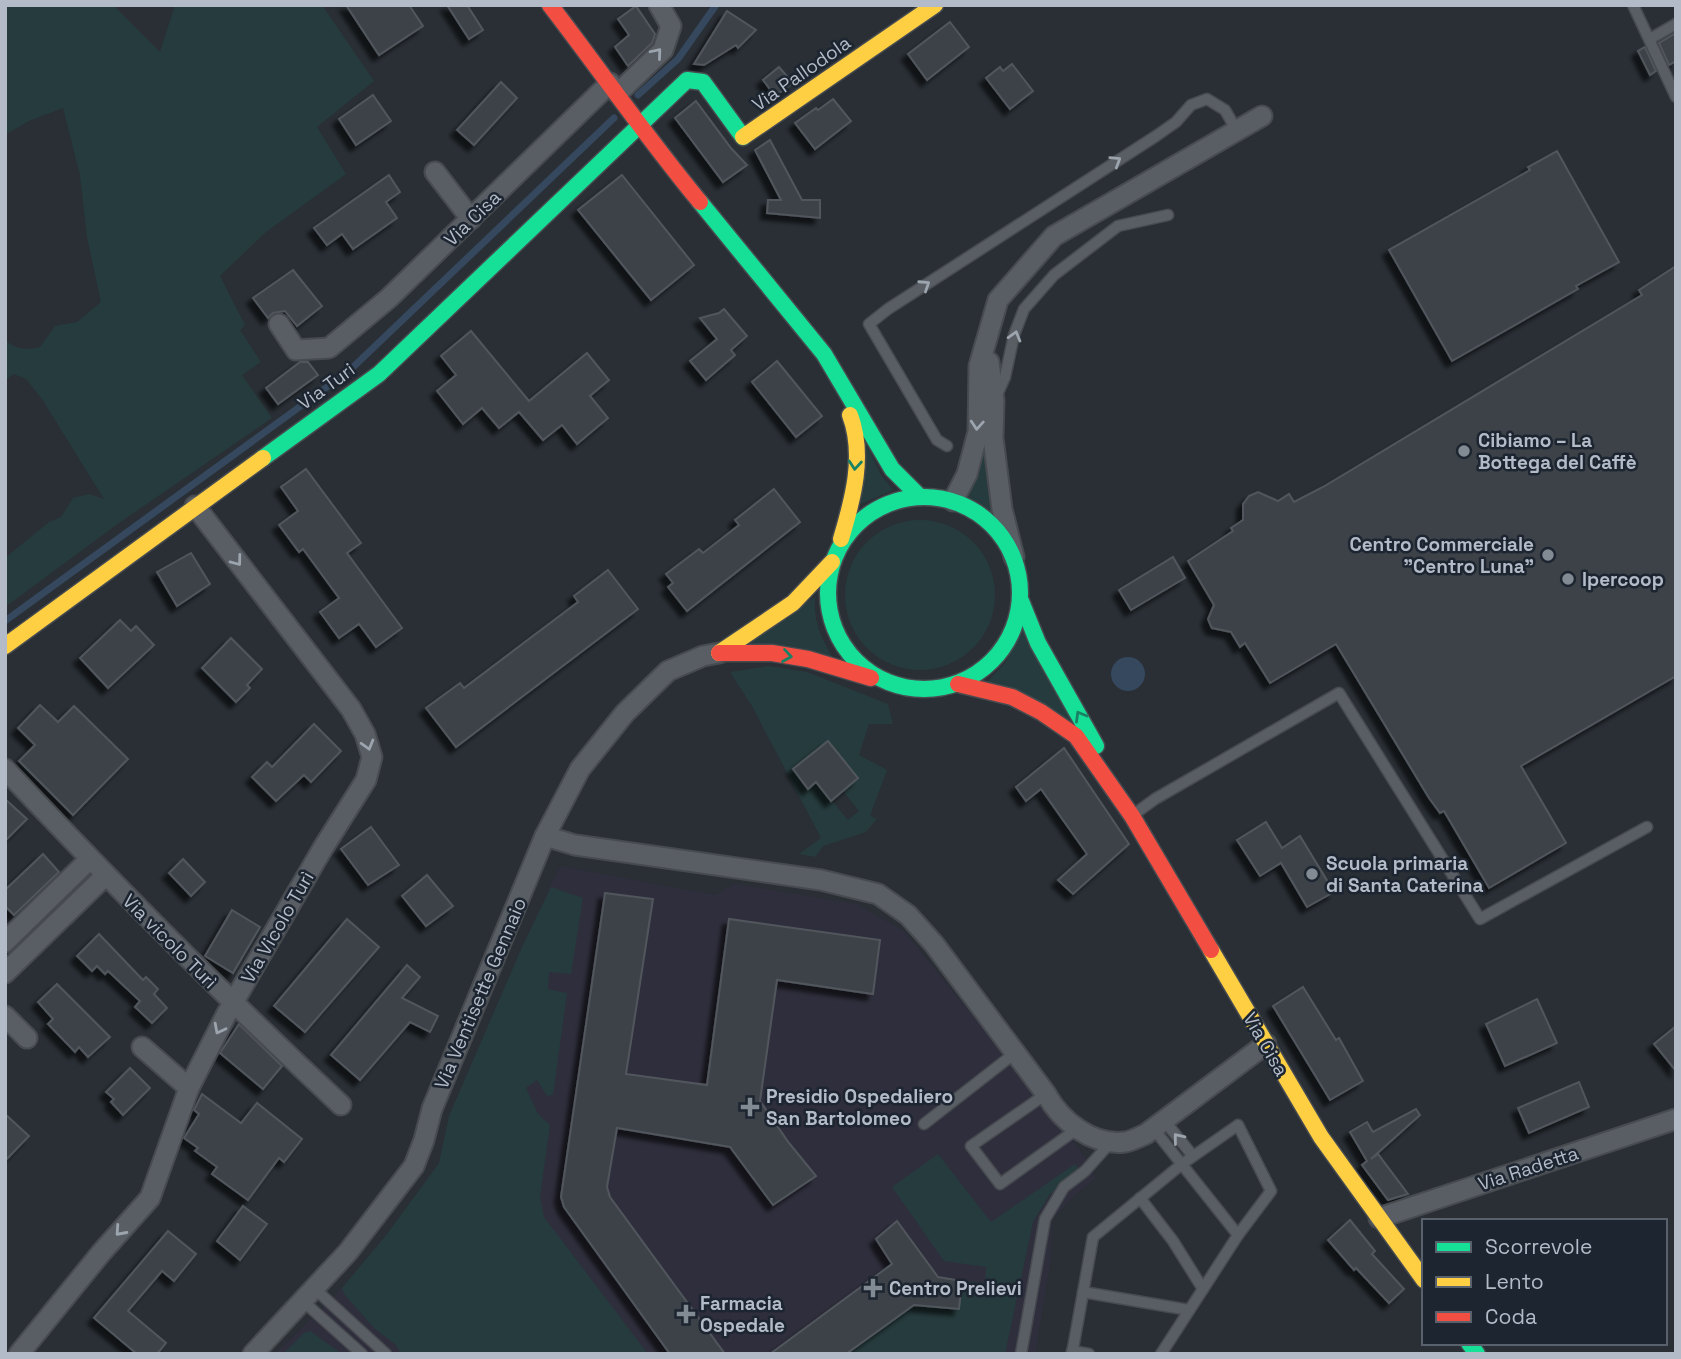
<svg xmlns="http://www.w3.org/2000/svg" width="1681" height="1359" font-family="'Space Grotesk',sans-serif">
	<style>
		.medical { fill: #2f2e3c }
		.green { fill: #263b3d; fill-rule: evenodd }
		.water { fill: #35485e }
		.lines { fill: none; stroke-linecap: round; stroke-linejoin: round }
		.stream { stroke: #35485e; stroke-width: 7 }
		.building { fill: #3e4349; stroke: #51565d; stroke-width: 2; filter: url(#shadow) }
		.lane-casing { stroke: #474b50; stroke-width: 13 }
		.street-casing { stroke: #474b50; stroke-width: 23 }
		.fast-casing { stroke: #474b50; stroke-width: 19 }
		.slow-casing { stroke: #474b50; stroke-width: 19 }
		.jam-casing { stroke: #474b50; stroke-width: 19 }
		.lane { stroke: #595d64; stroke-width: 10 }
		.street { stroke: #595d64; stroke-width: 19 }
		.fast { stroke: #16e098; stroke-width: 16 }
		.slow { stroke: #ffcf43; stroke-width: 16 }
		.jam { stroke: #f24e42; stroke-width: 16 }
		.oneway { stroke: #9ca4ae }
		.oneway2 { stroke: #198264 }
		.poi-dot { fill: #828a94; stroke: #1c2530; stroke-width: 2.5 }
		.labels { text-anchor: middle; stroke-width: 5; stroke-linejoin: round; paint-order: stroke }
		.street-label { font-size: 19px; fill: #b2bbc7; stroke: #1c2530 }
		.poi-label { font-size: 19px; font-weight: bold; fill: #b2bbc7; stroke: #1c2530; text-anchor: start }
	</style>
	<defs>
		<filter id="shadow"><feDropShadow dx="-6" dy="6" stdDeviation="2" flood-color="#0009"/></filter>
	</defs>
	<rect width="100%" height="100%" fill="#292f35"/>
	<polygon class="medical" points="560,866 715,895 735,884 856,904 904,931 1040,1098 1087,1160 1096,1178 1075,1195 1052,1220 1051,1259 1035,1354 275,1354 342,1288 387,1234 439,1163 449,1116 522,947"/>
	<g class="green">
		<path d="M5,5H113L160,52L175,5H322L374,81L317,127L346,174L266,232L220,276L245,325L240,330L261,362L242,375L272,418L119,523L5,607V558L49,522L61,517L73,498L89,494L104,499L42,399L26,379L14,374L5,380V340C16,350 27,350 40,347L55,326L77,322L101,302L87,237L80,175L63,108L29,121L5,135Z"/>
		<polygon points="986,437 995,514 963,496"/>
		<polygon points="864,439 881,475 893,490 861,504"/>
		<circle cx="920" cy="595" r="75"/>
		<path d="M815,597C814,624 820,635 833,658L740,647Z"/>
		<polygon points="1023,627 1079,727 983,686 1005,663"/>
		<path d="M769,666L807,672L888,704L893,724H869L859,755L887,770L870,816L877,819L866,832L823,846L815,857L799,854L821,838L752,706L730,672ZM828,741L858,778L843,791L859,811L848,820L816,782L808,789L793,769Z"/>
		<polygon points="551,887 583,898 571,974 549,972 548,989 567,993 553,1095 547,1096 537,1080 526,1088 538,1114 550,1125 540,1197 544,1217 648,1354 401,1354 396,1345 374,1328 344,1294 342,1288 387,1234 439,1163 449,1116 522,947"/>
		<polygon points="938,1154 991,1222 1075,1164 1082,1173 1050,1194 1033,1222 1005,1354 846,1354 914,1305 958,1309 962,1281 985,1283 986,1267 944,1261 892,1187"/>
		<polygon points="310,1331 342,1354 283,1354 304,1333"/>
	</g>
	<circle class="water" cx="1128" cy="674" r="17"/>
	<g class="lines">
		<g class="stream">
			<polyline points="638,95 678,59 716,5"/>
			<polyline points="5,621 349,371 614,118"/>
		</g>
	</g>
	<g class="building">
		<polygon points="346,5 409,5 423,26 379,55"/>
		<polygon points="447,5 467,5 483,30 469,39"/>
		<polygon points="636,6 655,34 652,43 628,66 615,47 629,35 618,19"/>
		<polygon points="727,11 756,30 738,48 736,45 704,65 694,64"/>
		<polygon points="950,22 969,47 927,80 908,54"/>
		<polygon points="1676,33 1676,61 1669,65 1659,43"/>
		<polygon points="1645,47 1656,71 1650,75 1638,51"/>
		<polygon points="1012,64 1033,91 1010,109 986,78 1000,67 1003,71"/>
		<polygon points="779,67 793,83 775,96 763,80"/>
		<polygon points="501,82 517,98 474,145 457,130"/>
		<polygon points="373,95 391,121 356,145 339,119"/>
		<polygon points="833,99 851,121 815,149 795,123 816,108 818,110"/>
		<polygon points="696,101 731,148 747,165 723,182 675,118"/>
		<polygon points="770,140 802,200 820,200 820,218 767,213 768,200 781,200 755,150"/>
		<polygon points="1557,151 1619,262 1576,286 1578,289 1452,361 1389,250 1530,170 1528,167"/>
		<polygon points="389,175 400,192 386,202 397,218 353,249 342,234 327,245 314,228"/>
		<polygon points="622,175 694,265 651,300 578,210"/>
		<polygon points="1676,266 1676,676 1521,766 1566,843 1489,888 1444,811 1440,813 1429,798 1336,644 1270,683 1245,643 1240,647 1231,632 1212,628 1210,624 1208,619 1214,605 1188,561 1233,531 1231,528 1243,520 1243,504 1249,496 1258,492 1278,501 1289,494 1294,502 1323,487 1642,295 1639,290"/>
		<polygon points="293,270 322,306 297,326 285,311 273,313 268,318 253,298"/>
		<polygon points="724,309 747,336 731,350 735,355 706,380 690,361 717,339 700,318 719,313"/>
		<polygon points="471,331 529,401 587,353 609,380 590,396 608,418 577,444 562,425 543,440 519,412 499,428 482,408 463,424 437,391 456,375 441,356"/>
		<polygon points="777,361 822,416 796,437 752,382"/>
		<polygon points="300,362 308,362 318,375 278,404 266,388"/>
		<polygon points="306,469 361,543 347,553 402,628 376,647 359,624 339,638 320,612 339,598 303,549 299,552 279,525 298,511 281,487"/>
		<polygon points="774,489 800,522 687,611 668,587 673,583 666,574 699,549 703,553 739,525 735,520"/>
		<polygon points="191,553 210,584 177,606 157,572"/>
		<polygon points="1173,557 1185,578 1131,610 1119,590"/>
		<polygon points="608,570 638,609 456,747 426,708 460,683 464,688 578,602 574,596"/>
		<polygon points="120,620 131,631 136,626 154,645 108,688 80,658"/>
		<polygon points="231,638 262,669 247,685 250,688 236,702 202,668"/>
		<polygon points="40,705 58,722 74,706 128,759 73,815 19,761 35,745 18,728"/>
		<polygon points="314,724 341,751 311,782 304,775 276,801 252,777 267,762 272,767"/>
		<polygon points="828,741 858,778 831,801 816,782 808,789 793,769"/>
		<polygon points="1064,748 1129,844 1073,894 1058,880 1087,854 1041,789 1026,801 1016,787"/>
		<polygon points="5,799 27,819 5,841"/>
		<polygon points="1266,822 1282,848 1300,836 1334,892 1307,907 1281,863 1260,876 1237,840"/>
		<polygon points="371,827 399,865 368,885 341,849"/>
		<polygon points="43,854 59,872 14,915 5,906 5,890"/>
		<polygon points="183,859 205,882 191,896 169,873"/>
		<polygon points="427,875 453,906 426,926 402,896"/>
		<polygon points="605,893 653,899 626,1074 707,1085 729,919 880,940 873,994 777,980 760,1101 789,1143 816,1176 773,1205 730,1147 617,1128 607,1187 610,1197 725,1354 670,1354 564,1207 561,1197"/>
		<polygon points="232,910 260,927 233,973 205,956"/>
		<polygon points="347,919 379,947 305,1032 274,1006"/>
		<polygon points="99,934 143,980 146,977 158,989 154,994 167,1008 152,1023 135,1007 140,1001 108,971 105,974 97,966 92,971 77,956"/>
		<polygon points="407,965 420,977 402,998 438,1016 430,1032 410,1022 360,1080 331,1055"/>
		<polygon points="57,984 110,1037 88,1057 79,1047 75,1052 48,1024 53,1019 38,1002"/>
		<polygon points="1303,987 1336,1040 1339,1038 1363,1081 1330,1100 1273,1006"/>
		<polygon points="1537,999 1557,1043 1505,1066 1486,1024"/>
		<polygon points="239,1024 282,1066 263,1089 220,1053"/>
		<polygon points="1676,1026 1676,1071 1654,1044"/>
		<polygon points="130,1068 150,1088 123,1115 111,1102 114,1099 106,1092"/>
		<polygon points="1579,1082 1589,1107 1529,1133 1518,1108"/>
		<polygon points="202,1094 241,1123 257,1103 302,1139 284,1162 279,1158 248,1200 212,1174 217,1167 195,1151 198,1148 184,1138 199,1114 194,1110"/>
		<polygon points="1416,1109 1420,1115 1371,1159 1378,1154 1408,1194 1388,1200 1362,1165 1367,1161 1350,1132 1367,1122 1373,1132"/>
		<polygon points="5,1114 29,1136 5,1161"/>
		<polygon points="243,1206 267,1224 240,1260 217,1241"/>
		<polygon points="1350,1220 1375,1251 1372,1254 1404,1289 1389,1303 1356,1268 1354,1270 1328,1240"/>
		<polygon points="897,1221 938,1277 962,1281 959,1309 914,1305 846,1354 770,1354 892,1264 876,1239"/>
		<polygon points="168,1231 196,1254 174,1281 162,1271 128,1311 166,1343 157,1354 137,1354 94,1318"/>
	</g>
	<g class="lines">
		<g class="lane-casing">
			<g id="lane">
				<polyline points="1633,5 1676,97"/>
				<polyline points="1650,39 1676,24"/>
				<polyline points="996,397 1005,377 1014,335 1024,309 1054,275 1118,226 1168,215"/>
				<polyline points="947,446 937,440 869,324 888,309 1156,136 1176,122 1191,105 1207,99 1225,110 1237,131"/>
				<polyline points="1133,815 1155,799 1339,693 1480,919 1647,827"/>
				<polyline points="1046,1094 971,1146 1000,1184 1077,1129"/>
				<polyline points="1163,1119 1193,1156"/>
				<polyline points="924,1124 1015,1053"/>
				<polyline points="1153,1128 1238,1235"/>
				<polyline points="1140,1198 1173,1241 1203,1289"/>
				<polyline points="315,1289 386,1354"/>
				<polyline points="1083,1292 1189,1310"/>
				<polyline points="304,1302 362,1354"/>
				<polyline points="1072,1351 1089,1354"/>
				<polyline points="1021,1354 1045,1219 1064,1187 1085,1171 1111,1142"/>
				<polyline points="1072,1354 1093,1237 1182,1164 1238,1125 1271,1191 1238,1235 1161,1354"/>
			</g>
		</g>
		<g class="street-casing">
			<g id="street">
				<polyline points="618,93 663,50 671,26 659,5"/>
				<polyline points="435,172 471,219"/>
				<polyline points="279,324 296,350 329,348 389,298 610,83"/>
				<polyline points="989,362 994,401 993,438 1002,509 1014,557"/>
				<polyline points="953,501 967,474 978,432 979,366 998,300 1054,236 1262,116"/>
				<path d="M5,769C114,885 225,997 341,1105"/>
				<path d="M545,836L575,845L821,880L878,894L908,915L934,944L1046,1094C1061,1121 1092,1146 1125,1142C1132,1141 1139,1137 1146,1134L1266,1044"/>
				<polyline points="5,942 89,860"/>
				<polyline points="5,973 105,876"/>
				<polyline points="5,1016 27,1038"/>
				<polyline points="142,1047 189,1088"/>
				<polyline points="1379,1218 1676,1119"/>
				<polyline points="19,1354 101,1253 150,1198 189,1088 226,1015 323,848 366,780 372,757 365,734 351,709 195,506"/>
				<polyline points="253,1354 348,1252 414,1166 424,1140 432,1109 545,836 580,769 625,713 668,671 703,656 719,653"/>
			</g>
		</g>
		<g class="fast-casing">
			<g id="fast">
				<polyline points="700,202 824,354 892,469 920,497"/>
				<polyline points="263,458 379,374 687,80 703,82 743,137"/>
				<circle cx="924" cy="593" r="96"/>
				<polyline points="1021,601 1038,643 1096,746"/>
				<polyline points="1469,1343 1477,1354"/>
			</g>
		</g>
		<g class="slow-casing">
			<g id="slow">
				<polyline points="743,137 935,5"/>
				<path d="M841,539C853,499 865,455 850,415"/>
				<polyline points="5,646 263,458"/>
				<polyline points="719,653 793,603 832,562"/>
				<polyline points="1211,950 1321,1137 1424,1280"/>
			</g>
		</g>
		<g class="jam-casing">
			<g id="jam">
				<path d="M550,5C600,70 647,138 700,202"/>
				<polyline points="719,653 772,653 808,659 871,678"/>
				<polyline points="958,684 1012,697 1041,712 1076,736 1132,816 1211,950"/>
			</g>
		</g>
		<use href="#lane" class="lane"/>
		<use href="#street" class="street"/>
		<use href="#fast" class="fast"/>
		<use href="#slow" class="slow"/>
		<use href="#jam" class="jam"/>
	</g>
	<defs><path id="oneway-chevron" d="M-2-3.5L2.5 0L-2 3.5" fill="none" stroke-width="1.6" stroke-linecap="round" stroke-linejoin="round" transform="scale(1.75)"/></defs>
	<g class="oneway">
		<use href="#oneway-chevron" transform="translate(657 53) rotate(-50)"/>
		<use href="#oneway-chevron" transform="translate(1116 161) rotate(-32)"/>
		<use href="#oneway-chevron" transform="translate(925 285) rotate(-33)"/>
		<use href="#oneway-chevron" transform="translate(1015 336) rotate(-74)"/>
		<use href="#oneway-chevron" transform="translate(977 425) rotate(94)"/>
		<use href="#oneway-chevron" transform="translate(237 561) rotate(53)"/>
		<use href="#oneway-chevron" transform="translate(368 745) rotate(74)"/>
		<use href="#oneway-chevron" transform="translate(219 1029) rotate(117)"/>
		<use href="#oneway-chevron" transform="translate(1178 1138) rotate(-129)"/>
		<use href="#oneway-chevron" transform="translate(120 1231) rotate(132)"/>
	</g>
	<g class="oneway2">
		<use href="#oneway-chevron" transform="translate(855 465) rotate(95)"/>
		<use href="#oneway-chevron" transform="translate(787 656) rotate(9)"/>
		<use href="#oneway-chevron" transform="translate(1080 716) rotate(-120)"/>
	</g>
	<g class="poi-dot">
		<circle cx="1464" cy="451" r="7"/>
		<circle cx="1548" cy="555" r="7"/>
		<circle cx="1568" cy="579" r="7"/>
		<circle cx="1312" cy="874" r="7"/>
		<path d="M746.5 1096.5h7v7h7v7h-7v7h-7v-7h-7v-7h7z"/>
		<path d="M869.5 1277.5h7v7h7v7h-7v7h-7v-7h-7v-7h7z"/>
		<path d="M682.5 1303.5h7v7h7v7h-7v7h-7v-7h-7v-7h7z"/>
	</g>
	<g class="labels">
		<g class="street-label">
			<text transform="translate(801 73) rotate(-35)" y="7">Via Pallodola</text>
			<text transform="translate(472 218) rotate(-44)" y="7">Via Cisa</text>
			<text transform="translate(326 386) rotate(-36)" y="7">Via Turi</text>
			<text transform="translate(277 927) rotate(-60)" y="7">Via Vicolo Turì</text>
			<text transform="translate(170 941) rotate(45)" y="7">Via vicolo Turì</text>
			<text transform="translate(480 993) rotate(-67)" y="7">Via Ventisette Gennaio</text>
			<text transform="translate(1266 1044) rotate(60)" y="7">Via Cisa</text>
			<text transform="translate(1528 1168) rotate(-18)" y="7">Via Radetta</text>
		</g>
		<g class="poi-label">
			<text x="1478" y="447">Cibiamo – La<tspan x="1478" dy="22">Bottega del Caffè</tspan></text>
			<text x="1534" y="551" text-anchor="end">Centro Commerciale<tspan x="1534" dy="22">"Centro Luna"</tspan></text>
			<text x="1582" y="586">Ipercoop</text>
			<text x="1326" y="870">Scuola primaria<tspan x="1326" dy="22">di Santa Caterina</tspan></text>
			<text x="766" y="1103">Presidio Ospedaliero<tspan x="766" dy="22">San Bartolomeo</tspan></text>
			<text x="889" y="1295">Centro Prelievi</text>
			<text x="700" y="1310">Farmacia<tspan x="700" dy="22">Ospedale</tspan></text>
		</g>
	</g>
	<rect width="1681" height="1359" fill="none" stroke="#b2bbc7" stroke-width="14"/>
	<rect x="1422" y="1219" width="245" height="126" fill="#1c2530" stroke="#58616c" stroke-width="2"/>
	<rect x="1436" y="1242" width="35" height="10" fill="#16e098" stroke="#58616c" stroke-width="2"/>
	<text x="1485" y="1254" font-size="21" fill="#b2bbc7">Scorrevole</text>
	<rect x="1436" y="1277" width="35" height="10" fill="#ffcf43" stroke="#58616c" stroke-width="2"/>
	<text x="1485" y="1289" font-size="21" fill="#b2bbc7">Lento</text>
	<rect x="1436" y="1312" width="35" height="10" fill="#f24e42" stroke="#58616c" stroke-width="2"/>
	<text x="1485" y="1324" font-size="21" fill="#b2bbc7">Coda</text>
</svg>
